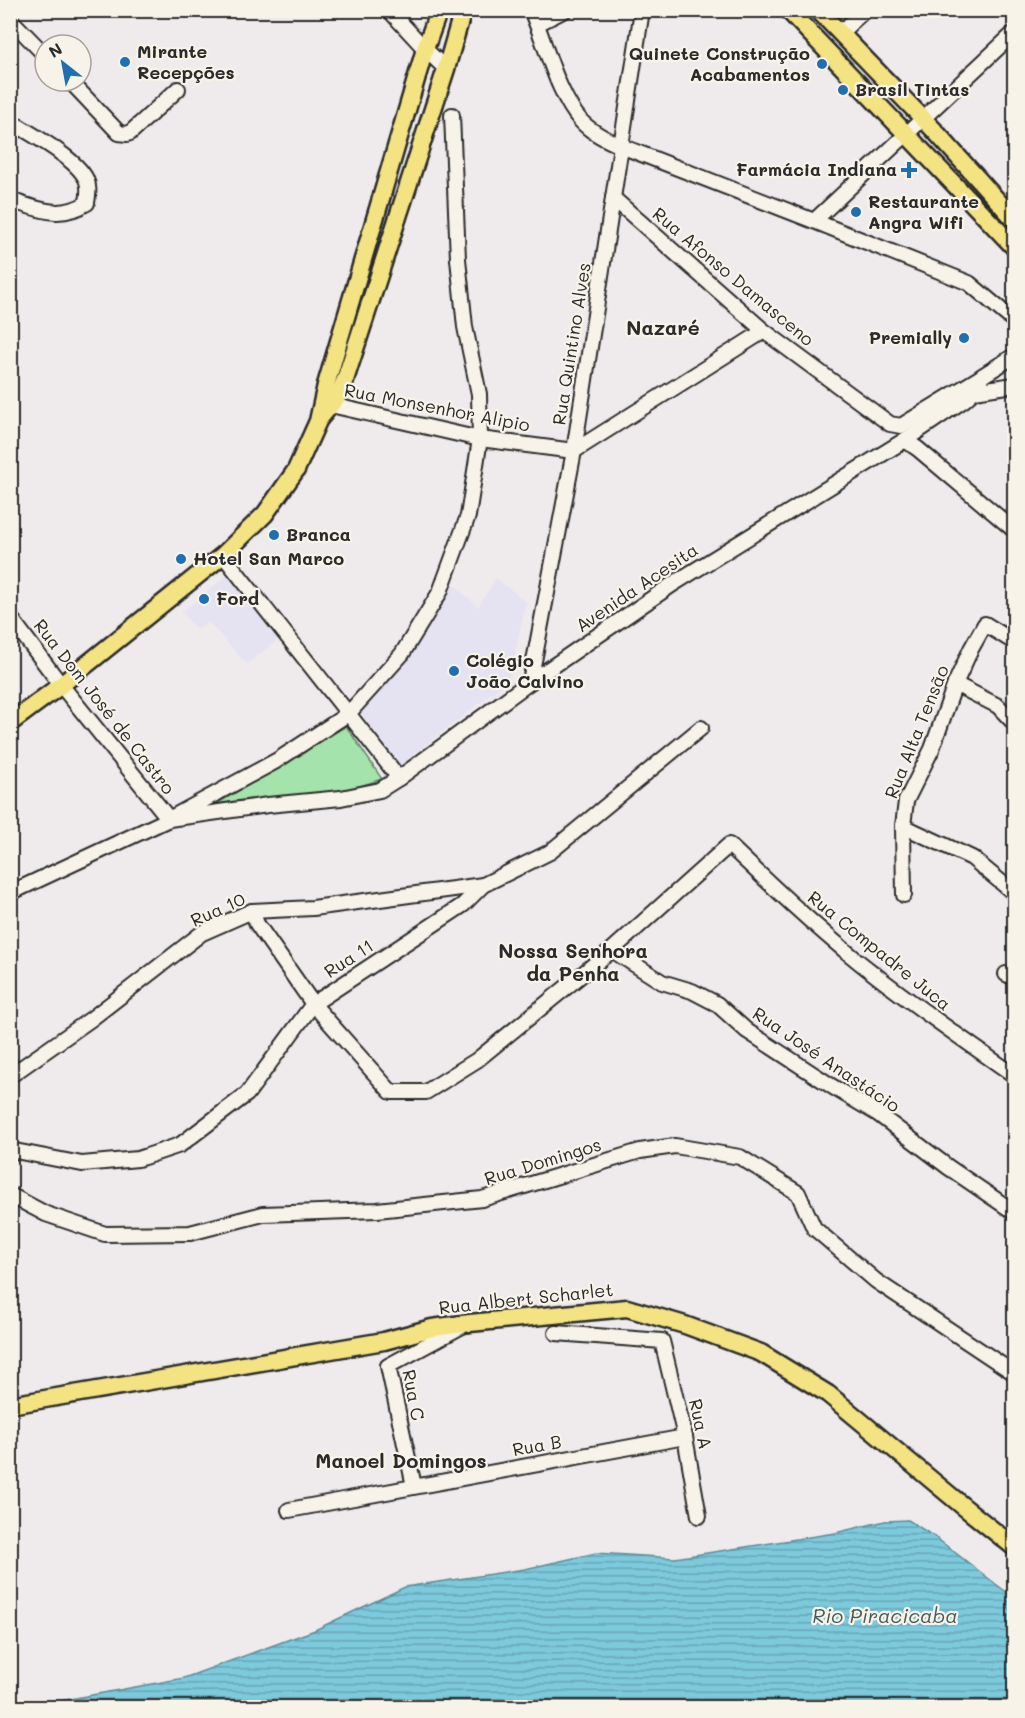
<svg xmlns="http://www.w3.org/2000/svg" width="1025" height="1718" font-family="Mali,sans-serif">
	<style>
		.built { fill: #e5e2f1 }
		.green { fill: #a4e3ab; stroke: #68876b; stroke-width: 1.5 }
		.water { fill: url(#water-rules); stroke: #5c8a95; stroke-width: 1.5 }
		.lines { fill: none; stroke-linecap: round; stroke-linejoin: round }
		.minor-casing { stroke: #2b2b2b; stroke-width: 18 }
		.major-casing { stroke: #2b2b2b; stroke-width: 21 }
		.minor { stroke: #f7f3e8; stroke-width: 14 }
		.major { stroke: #f4e382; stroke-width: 16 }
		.poi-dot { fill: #1f6fb2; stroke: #f7f3e8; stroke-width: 2 }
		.labels { text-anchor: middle; stroke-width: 4.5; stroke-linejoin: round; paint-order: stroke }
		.poi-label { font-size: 18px; font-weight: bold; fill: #2b2b2b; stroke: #f7f3e8; text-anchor: start }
		.street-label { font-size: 18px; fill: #2b2b2b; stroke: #f7f3e8 }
		.neighbourhood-label { font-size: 20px; font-weight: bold; fill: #2b2b2b; stroke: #f7f3e8 }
		.water-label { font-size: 20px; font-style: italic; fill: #445b60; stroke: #f7f3e8 }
	</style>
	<defs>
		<pattern id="water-rules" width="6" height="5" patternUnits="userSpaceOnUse" patternTransform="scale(1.5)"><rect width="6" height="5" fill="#7dcadc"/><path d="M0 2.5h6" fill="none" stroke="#67a4b3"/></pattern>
	</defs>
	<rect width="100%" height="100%" fill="#efebec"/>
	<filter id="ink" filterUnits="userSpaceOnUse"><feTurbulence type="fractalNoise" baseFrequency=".0167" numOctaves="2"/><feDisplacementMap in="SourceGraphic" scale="12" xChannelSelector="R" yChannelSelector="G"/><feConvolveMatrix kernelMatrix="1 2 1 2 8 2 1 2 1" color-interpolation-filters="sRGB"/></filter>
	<g filter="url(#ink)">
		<g class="built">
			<polygon points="228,575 280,638 247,664 208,622 197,630 182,612"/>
			<polygon points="496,578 526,602 509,680 400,765 361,713 404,661 446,597 450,581 478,607"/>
		</g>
		<polygon class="green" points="346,726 382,779 344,791 215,805"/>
		<polygon class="water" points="908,1520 935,1537 1014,1598 1014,1707 27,1707 184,1678 315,1630 405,1587 525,1569 596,1553 675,1558 835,1533 885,1521"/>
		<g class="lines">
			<g class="minor-casing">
				<g id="minor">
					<polyline points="389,10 425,49 446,69"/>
					<path d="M531,10C546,44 557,94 581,121C592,133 607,140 621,146L814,221L969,283L1014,321"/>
					<polyline points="1013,10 1014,13"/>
					<polyline points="10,19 45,55"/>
					<polyline points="537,24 565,10"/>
					<polyline points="840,33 865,10"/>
					<polyline points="70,81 119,133 127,134 130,133 178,89"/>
					<path d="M10,121C31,134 76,158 86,179C90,187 88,195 87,203C60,220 38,209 10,200"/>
					<polyline points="613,198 764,331 890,424 901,426 981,377"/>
					<polyline points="814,221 1014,33"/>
					<polyline points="974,391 1014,385"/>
					<polyline points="322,403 480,439 574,451 764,331"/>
					<polyline points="905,440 918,449 1014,530"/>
					<polyline points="223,555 399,778"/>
					<polyline points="10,617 61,685 169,819 276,761 348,714 402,654 440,592 468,516 480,439 479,394 465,327 458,259 452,115"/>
					<polyline points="530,682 574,451 642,10"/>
					<polyline points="955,684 998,706 1014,723"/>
					<polyline points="903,826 972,858 1014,893"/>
					<polyline points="10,893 169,819 268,805 341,798 380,790 399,778 530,682 673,584 905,440 964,400 974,391 982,376 1014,356"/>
					<polyline points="904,895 903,826 906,801 932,749 955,684 971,649 985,624 1014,642"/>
					<path d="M252,911L257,924L313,1004L391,1092H426L477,1060L612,950L729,845C771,885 813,925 859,962C909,1002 962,1039 1014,1075"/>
					<polyline points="612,950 662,982 692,991 717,1004 747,1031 833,1087 878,1114 948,1167 1014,1212"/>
					<polyline points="1006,974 1014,978"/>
					<polyline points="10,1076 91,1019 202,933 252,911 313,908 483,885"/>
					<polyline points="10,1150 82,1164 138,1159 180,1145 247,1094 313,1004 463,905 483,885 550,852 701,728"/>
					<polyline points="10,1195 46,1214 105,1234 190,1233 263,1214 377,1210 482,1199 640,1151 675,1146 740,1157 798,1193 814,1228 876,1281 1014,1373"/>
					<polyline points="556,1333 662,1341 685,1437 699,1516"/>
					<polyline points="414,1486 388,1366 462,1326"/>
					<polyline points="289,1510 685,1437"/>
				</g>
			</g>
			<g class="major-casing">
				<g id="major">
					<polyline points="788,10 1014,247"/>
					<polyline points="818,10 934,130 1014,219"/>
					<polyline points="320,418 338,396 345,380 446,69 463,10"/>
					<polyline points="10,723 61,685 223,555 265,514 296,470 318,421 326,385 425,49 439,10"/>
					<polyline points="10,1405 384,1341 432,1328 470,1323 627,1308 685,1325 761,1353 828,1394 964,1507 1014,1547"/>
				</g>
			</g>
			<use href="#minor" class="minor"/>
			<use href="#major" class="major"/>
		</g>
	</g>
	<g class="poi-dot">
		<circle cx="125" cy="62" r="6"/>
		<circle cx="822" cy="64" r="6"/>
		<circle cx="843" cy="90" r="6"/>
		<path d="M906 161h6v6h6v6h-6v6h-6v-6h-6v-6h6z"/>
		<circle cx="856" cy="212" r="6"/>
		<circle cx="964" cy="338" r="6"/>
		<circle cx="274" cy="535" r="6"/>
		<circle cx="181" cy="559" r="6"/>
		<circle cx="204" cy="599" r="6"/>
		<circle cx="454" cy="671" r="6"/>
	</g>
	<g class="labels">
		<g class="poi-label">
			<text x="137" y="58">Mirante<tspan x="137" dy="21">Recepções</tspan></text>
			<text x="810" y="60" text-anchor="end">Quinete Construção<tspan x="810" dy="21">Acabamentos</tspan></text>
			<text x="855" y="96">Brasil Tintas</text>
			<text x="897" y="176" text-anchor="end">Farmácia Indiana</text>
			<text x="868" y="208">Restaurante<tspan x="868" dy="21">Angra Wifi</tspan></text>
			<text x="952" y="344" text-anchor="end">Premially</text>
			<text x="286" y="541">Branca</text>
			<text x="193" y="565">Hotel San Marco</text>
			<text x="216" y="605">Ford</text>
			<text x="466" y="667">Colégio<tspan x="466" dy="21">João Calvino</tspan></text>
		</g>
		<g class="street-label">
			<text transform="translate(733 277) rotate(40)" y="6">Rua Afonso Damasceno</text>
			<text transform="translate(572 344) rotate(-81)" y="6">Rua Quintino Alves</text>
			<text transform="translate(437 408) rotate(11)" y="6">Rua Monsenhor Alipio</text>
			<text transform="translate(637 588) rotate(-34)" y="6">Avenida Acesita</text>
			<text transform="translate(104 707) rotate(52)" y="6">Rua Dom José de Castro</text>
			<text transform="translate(917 732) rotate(-68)" y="6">Rua Alta Tensão</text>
			<text transform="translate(218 910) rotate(-24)" y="6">Rua 10</text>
			<text transform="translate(879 951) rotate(39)" y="6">Rua Compadre Juca</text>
			<text transform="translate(349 959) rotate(-33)" y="6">Rua 11</text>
			<text transform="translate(826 1060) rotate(34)" y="6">Rua José Anastácio</text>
			<text transform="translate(543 1162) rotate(-17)" y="6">Rua Domingos</text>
			<text transform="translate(526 1299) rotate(-6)" y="6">Rua Albert Scharlet</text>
			<text transform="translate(413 1395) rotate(79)" y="6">Rua C</text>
			<text transform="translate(700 1424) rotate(78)" y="6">Rua A</text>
			<text transform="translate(537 1446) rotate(-10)" y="6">Rua B</text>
		</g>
		<g class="neighbourhood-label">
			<text x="663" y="335">Nazaré</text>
			<text x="573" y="958">Nossa Senhora<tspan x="573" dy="23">da Penha</tspan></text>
			<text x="401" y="1468">Manoel Domingos</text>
		</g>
		<g class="water-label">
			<text x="885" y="1623">Rio Piracicaba</text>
		</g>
	</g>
	<rect width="1025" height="1718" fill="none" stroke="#f7f3e8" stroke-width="36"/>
	<rect x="18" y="18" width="989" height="1682" fill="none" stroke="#2b2b2b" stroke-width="2" filter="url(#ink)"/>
	<g transform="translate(63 63) rotate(329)"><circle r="28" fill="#f7f3e8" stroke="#a5a39c" stroke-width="1.5"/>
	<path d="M0-4.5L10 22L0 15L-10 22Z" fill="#1f6fb2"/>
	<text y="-9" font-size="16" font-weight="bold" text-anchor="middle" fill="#2b2b2b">N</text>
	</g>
</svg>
